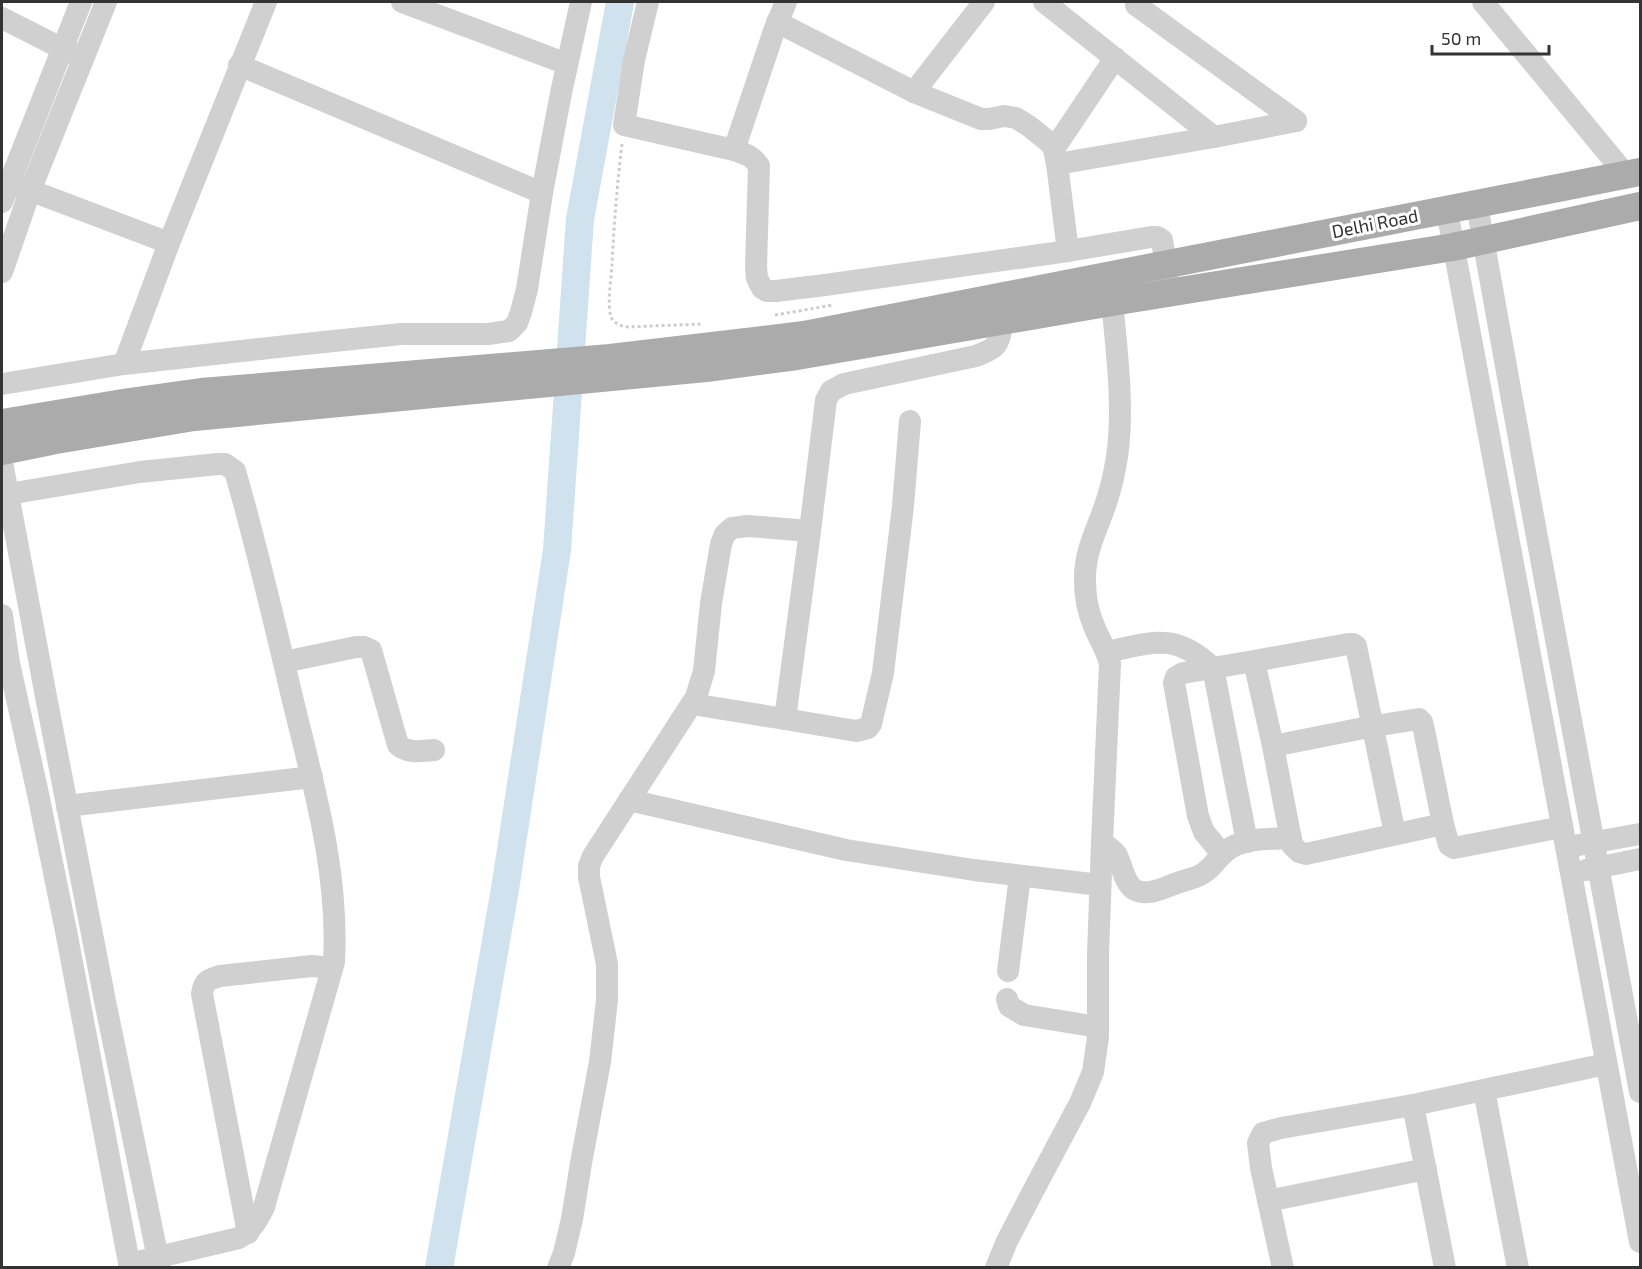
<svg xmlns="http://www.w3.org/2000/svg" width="1642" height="1269" font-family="'Exo 2',sans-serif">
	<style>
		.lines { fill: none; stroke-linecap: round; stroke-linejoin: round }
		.river { stroke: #cfe2ee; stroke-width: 28 }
		.path { stroke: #cdcdcd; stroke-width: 3; stroke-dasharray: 3 3; stroke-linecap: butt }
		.minor { stroke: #d0d0d0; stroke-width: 22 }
		.major { stroke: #ababab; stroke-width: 28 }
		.labels { text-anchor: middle; stroke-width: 6; stroke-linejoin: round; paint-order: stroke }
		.street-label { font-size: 18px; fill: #333; stroke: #fff }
	</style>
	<rect width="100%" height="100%" fill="#fff"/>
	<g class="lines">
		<polyline class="river" points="439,1268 505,889 557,550 580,219 620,2"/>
		<g class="path">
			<path d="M622,144C617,185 614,225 612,265C611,280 607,303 611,317C614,323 619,325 625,327L703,324"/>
			<polyline points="775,315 833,305"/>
		</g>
		<g class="minor">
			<polyline points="402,2 567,64"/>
			<path d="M648,2L634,60L624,125L734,150C745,154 753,156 759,166L756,267L757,278L762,288L767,291H776L825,285L1068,251L1151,237H1157L1162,240L1168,279"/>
			<polyline points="1044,2 1214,137 1296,121"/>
			<polyline points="1483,2 1626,175"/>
			<polyline points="1136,5 1296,121"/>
			<polyline points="2,18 63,49 77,55"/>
			<polyline points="777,22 914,92 981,119 989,119 1004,116 1016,118 1029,126 1050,143 1054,149 1057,164 1068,251"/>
			<polyline points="239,65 542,193"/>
			<polyline points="914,92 984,2"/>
			<polyline points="1054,149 1115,58"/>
			<polyline points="734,150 774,31 786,2"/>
			<polyline points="1057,164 1214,137"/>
			<polyline points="16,185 169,243"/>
			<polyline points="2,202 81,2"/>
			<polyline points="1477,205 1529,494 1640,1092"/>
			<polyline points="1447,211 1640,1242"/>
			<polyline points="2,272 30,191 106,2"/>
			<polyline points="124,364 169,243 266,2"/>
			<polyline points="2,384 124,364 305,344 401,334 488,334 509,331 517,323 521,312 527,289 542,193 561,93 581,2"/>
			<polyline points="2,462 47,702 106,1006 160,1268"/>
			<path d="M8,494L140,472L218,464H225L235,471C257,547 275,624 293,701C314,787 339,873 334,962L264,1207C257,1221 252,1230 239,1238L129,1264"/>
			<polyline points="2,615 9,663 38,794 66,931 130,1268"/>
			<path d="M1107,652C1153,642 1175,632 1213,668L1247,842"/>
			<path d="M284,662L356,647H364L371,650L398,745C409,754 421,751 434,750"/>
			<polyline points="692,704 785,719 810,531"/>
			<polyline points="785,719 856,731 868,728 871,724 883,673 903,506 910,421"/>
			<polyline points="1273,746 1374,726 1419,719 1422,722 1424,730 1443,824"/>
			<polyline points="629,800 846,850 974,870 1100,885"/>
			<polyline points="67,806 312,777"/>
			<polyline points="1395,834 1356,646 1353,644 1348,644 1254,661 1273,746 1292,845 1299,852 1306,854 1443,824 1449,845 1454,848 1562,827"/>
			<path d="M1102,843C1107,846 1112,849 1116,854C1122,864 1124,884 1135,890C1149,897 1167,886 1180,882C1188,879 1198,878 1205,872C1217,863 1221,851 1236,845C1252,838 1273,839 1291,838"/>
			<polyline points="1579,845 1640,834"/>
			<polyline points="1222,854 1204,832 1198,816 1174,683 1176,677 1183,673 1254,661"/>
			<polyline points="1586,870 1640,859"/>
			<polyline points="1008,971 1020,876"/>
			<polyline points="1007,999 1009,1006 1024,1015 1098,1027"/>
			<polyline points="1484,1090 1518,1268"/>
			<polyline points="1413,1105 1445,1268"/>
			<polyline points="1268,1201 1426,1169"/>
			<path d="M248,1233L202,994C204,980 208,980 220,976L312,966L332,968"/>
			<path d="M558,1268L564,1253L572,1219L581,1163L600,1062L607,1000V964L589,877V866L593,856L696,697L704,671L711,603L721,544L725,534L732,528L748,526L810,531L826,400L831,391L844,384L976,356C1000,347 998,345 1003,320"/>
			<path d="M996,1268L1007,1241L1040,1178L1080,1103L1093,1072L1098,1037V955L1102,843L1110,664C1107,650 1099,639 1094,626C1088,612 1085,595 1085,581C1084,547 1101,524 1109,493C1113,481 1115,468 1117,457C1125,401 1115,343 1111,287"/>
			<polyline points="1283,1268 1261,1168 1258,1143 1263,1133 1281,1128 1413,1105 1606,1064"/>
		</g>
		<g class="major">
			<polyline points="2,423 129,402 201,392 610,358 804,335 1640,172"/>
			<polyline points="2,451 56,440 194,417 706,368 797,356 1112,302 1453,247 1640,206"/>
		</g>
	</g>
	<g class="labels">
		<g class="street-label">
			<text transform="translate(1375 224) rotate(-11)" y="6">Delhi Road</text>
		</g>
	</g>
	<rect width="1642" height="1269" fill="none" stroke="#333333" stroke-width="6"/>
	<path d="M1432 45v9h117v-9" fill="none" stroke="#333333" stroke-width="3"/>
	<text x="1441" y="45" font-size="18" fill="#333333" stroke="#ffffff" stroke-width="4.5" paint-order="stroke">50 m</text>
</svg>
